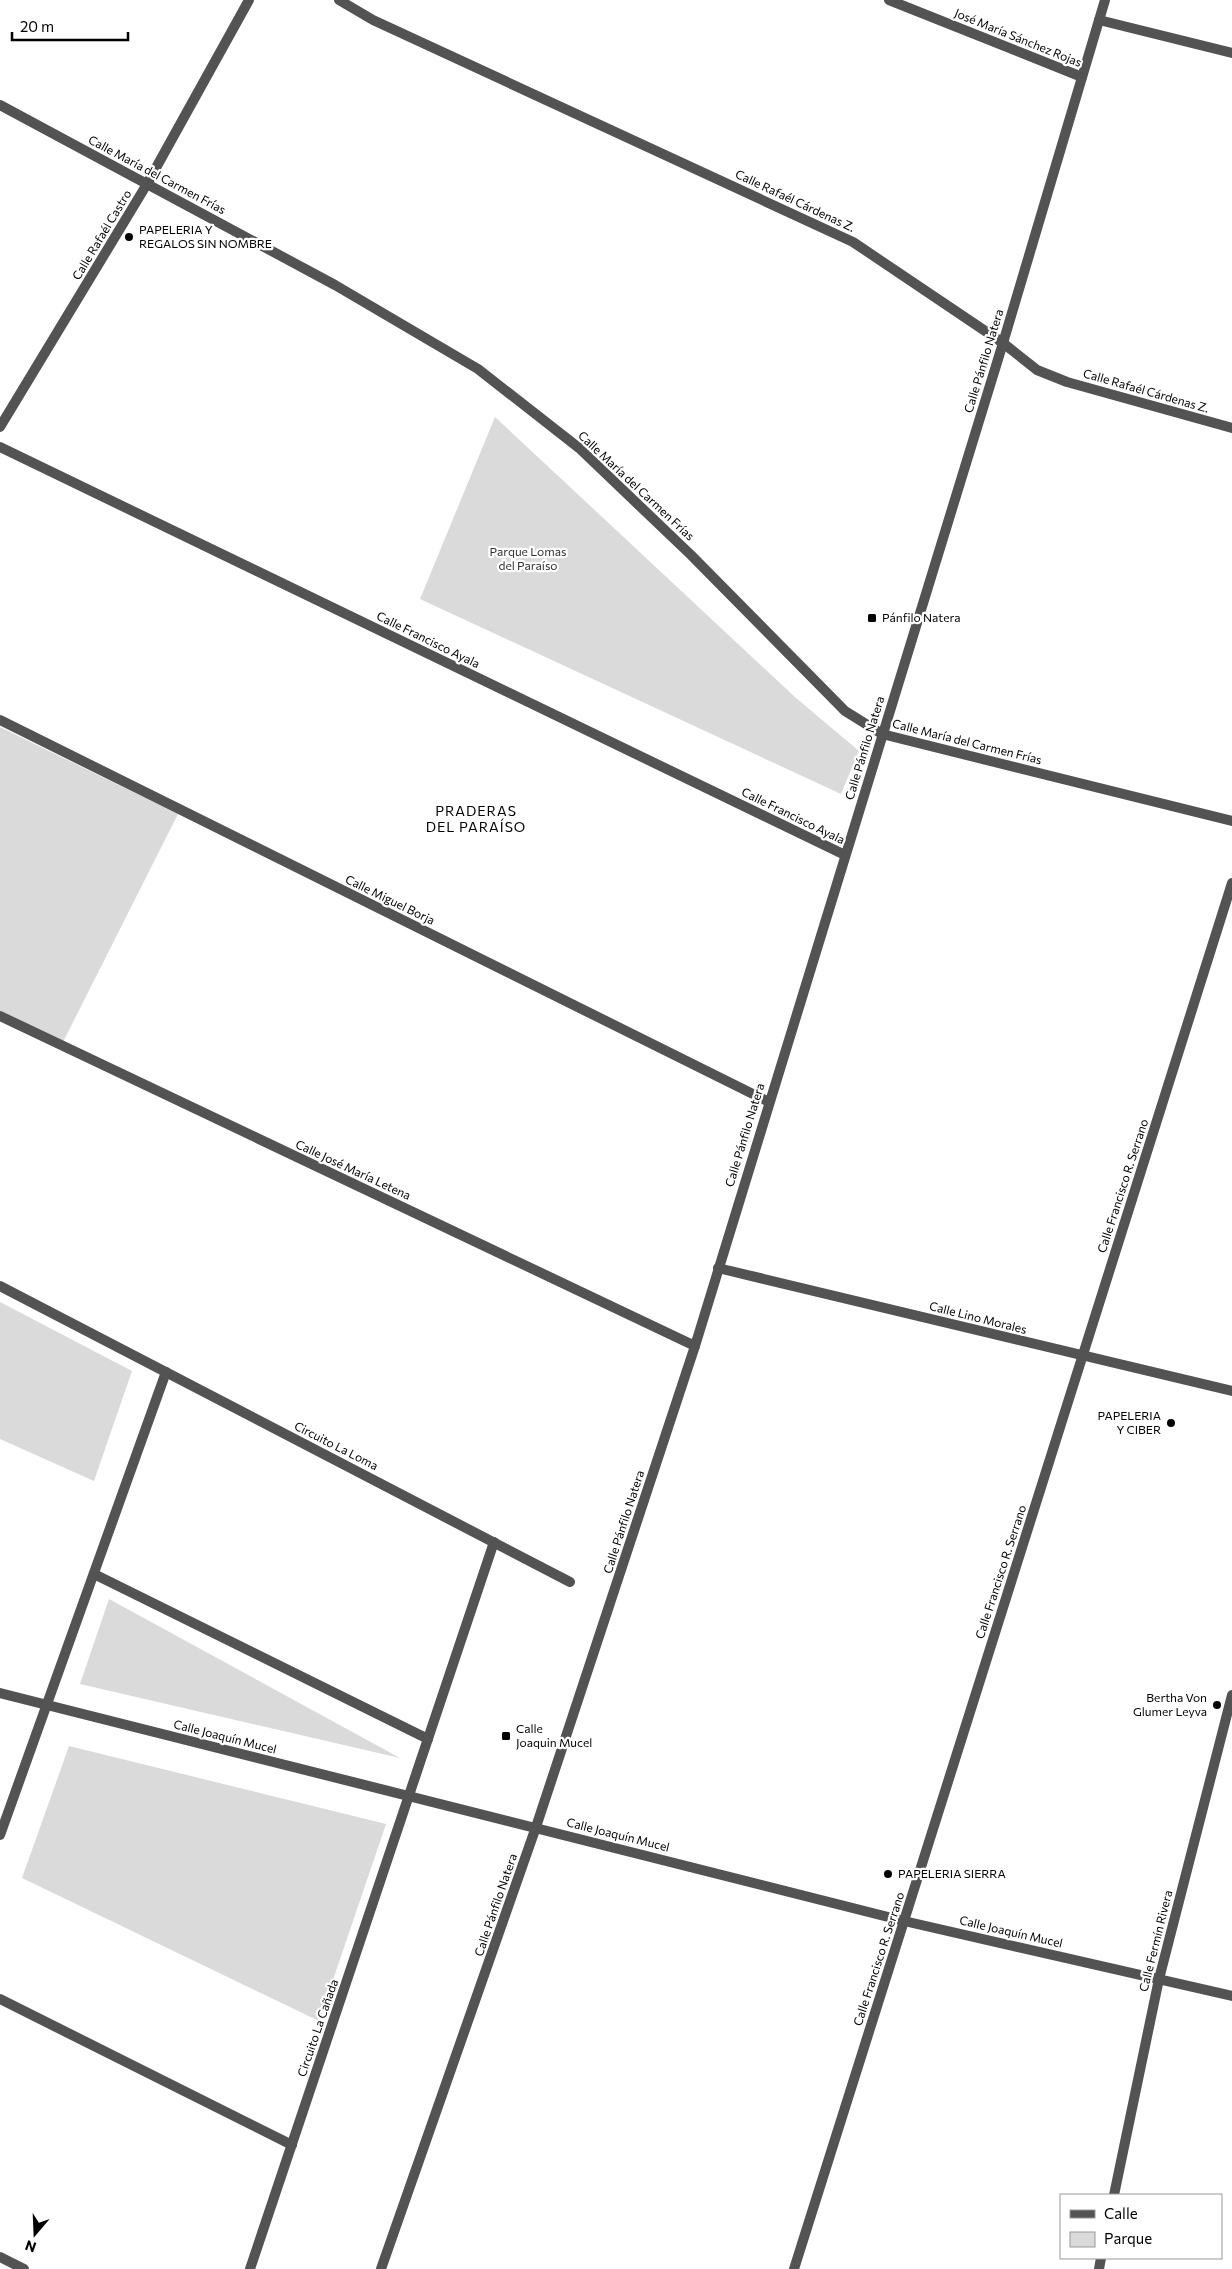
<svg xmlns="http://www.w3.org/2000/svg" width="1232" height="2269" font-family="Commissioner,sans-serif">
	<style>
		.green { fill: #dadada }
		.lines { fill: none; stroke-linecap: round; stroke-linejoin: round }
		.minor { stroke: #535353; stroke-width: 10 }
		.poi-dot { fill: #000; stroke: #fff; stroke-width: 2 }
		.labels { text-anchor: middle; stroke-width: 4.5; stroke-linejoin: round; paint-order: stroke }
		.street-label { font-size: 12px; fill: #000; stroke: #fff }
		.poi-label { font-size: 12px; fill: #000; stroke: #fff; text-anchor: start }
		.park-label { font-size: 12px; fill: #313131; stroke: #fff }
		.neighbourhood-label { font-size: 14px; letter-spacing: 1px; fill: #000; stroke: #fff }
	</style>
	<rect width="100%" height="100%" fill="#fff"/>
	<g class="green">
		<polygon points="495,417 796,698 859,751 841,794 420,599"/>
		<polygon points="0,727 178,814 63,1042 0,1012"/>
		<polygon points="0,1302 132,1371 94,1481 0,1439"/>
		<polygon points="109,1599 400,1758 80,1684"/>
		<polygon points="69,1746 386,1824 319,2021 22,1878"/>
	</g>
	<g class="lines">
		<g class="minor">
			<polyline points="339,0 373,20 853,242 1003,343 1037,370 1067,382 1232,428"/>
			<polyline points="889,0 1082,77"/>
			<polyline points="1099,20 1232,53"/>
			<polyline points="0,105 335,285 478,369 579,448 691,555 845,711 882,734 1232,821"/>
			<polyline points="0,427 147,184 249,0"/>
			<polyline points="0,447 845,855"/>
			<polyline points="0,720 769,1102"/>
			<polyline points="0,1016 695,1346"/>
			<polyline points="718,1268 1232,1391"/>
			<polyline points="0,1286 570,1582"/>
			<polyline points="94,1574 428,1739"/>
			<polyline points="0,1693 904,1921 1232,1996"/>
			<polyline points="0,1835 166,1372"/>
			<polyline points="0,1999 292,2145"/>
			<polyline points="1114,2195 1159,1979 1232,1695"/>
			<polyline points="0,2257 24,2269"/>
			<polyline points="250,2269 494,1542"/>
			<polyline points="381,2269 536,1827 695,1346 1003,343 1105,0"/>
			<polyline points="794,2269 1232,883"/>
			<polyline points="1099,2269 1101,2258"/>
		</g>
	</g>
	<g class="poi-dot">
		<circle cx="129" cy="237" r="5"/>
		<rect x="867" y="613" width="10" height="10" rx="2.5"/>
		<circle cx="1171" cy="1423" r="5"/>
		<circle cx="1217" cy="1705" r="5"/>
		<rect x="501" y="1731" width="10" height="10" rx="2.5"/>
		<circle cx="888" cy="1874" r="5"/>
	</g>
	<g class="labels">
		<g class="street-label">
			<text transform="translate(1018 38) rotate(22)" y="4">José María Sánchez Rojas</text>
			<text transform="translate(157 175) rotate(28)" y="4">Calle María del Carmen Frías</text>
			<text transform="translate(795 201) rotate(25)" y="4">Calle Rafaél Cárdenas Z.</text>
			<text transform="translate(102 235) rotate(-59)" y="4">Calle Rafaél Castro</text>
			<text transform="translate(984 361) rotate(-73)" y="4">Calle Pánfilo Natera</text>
			<text transform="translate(1146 391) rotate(16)" y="4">Calle Rafaél Cárdenas Z.</text>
			<text transform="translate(636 486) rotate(43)" y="4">Calle María del Carmen Frías</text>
			<text transform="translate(428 640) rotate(26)" y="4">Calle Francisco Ayala</text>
			<text transform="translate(967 742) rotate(14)" y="4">Calle María del Carmen Frías</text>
			<text transform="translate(865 748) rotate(-73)" y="4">Calle Pánfilo Natera</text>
			<text transform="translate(793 816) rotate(26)" y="4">Calle Francisco Ayala</text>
			<text transform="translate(390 900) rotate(26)" y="4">Calle Miguel Borja</text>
			<text transform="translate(745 1135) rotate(-73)" y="4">Calle Pánfilo Natera</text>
			<text transform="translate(353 1170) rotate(25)" y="4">Calle José María Letena</text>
			<text transform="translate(1123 1186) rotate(-72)" y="4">Calle Francisco R. Serrano</text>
			<text transform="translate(978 1318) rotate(14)" y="4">Calle Lino Morales</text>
			<text transform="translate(336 1446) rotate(27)" y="4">Circuito La Loma</text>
			<text transform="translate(624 1522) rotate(-72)" y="4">Calle Pánfilo Natera</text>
			<text transform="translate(1001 1572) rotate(-72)" y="4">Calle Francisco R. Serrano</text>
			<text transform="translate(225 1737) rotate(14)" y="4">Calle Joaquín Mucel</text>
			<text transform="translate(618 1835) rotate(14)" y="4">Calle Joaquín Mucel</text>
			<text transform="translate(496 1905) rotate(-71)" y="4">Calle Pánfilo Natera</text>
			<text transform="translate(1011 1932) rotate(13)" y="4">Calle Joaquín Mucel</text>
			<text transform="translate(1156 1941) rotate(-76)" y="4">Calle Fermín Rivera</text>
			<text transform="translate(879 1959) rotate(-72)" y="4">Calle Francisco R. Serrano</text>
			<text transform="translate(318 2028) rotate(-71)" y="4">Circuito La Cañada</text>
		</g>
		<g class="poi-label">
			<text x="139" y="234">PAPELERIA Y<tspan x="139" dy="14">REGALOS SIN NOMBRE</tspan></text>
			<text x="882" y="622">Pánfilo Natera</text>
			<text x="1161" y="1420" text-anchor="end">PAPELERIA<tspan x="1161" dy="14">Y CIBER</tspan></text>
			<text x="1207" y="1702" text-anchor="end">Bertha Von<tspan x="1207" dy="14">Glumer Leyva</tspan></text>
			<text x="516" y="1733">Calle<tspan x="516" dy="14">Joaquin Mucel</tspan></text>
			<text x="898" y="1878">PAPELERIA SIERRA</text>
		</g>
		<g class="park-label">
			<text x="528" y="556">Parque Lomas<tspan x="528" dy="14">del Paraíso</tspan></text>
		</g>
		<g class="neighbourhood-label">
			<text x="476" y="816">PRADERAS<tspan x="476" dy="16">DEL PARAÍSO</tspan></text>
		</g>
	</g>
	<rect x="1060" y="2194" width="162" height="65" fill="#ffffff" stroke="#999999"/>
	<rect x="1070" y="2210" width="25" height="8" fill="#535353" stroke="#999999"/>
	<text x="1104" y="2219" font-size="15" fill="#000000">Calle</text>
	<rect x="1070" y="2232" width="25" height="15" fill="#dadada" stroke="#999999"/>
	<text x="1104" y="2244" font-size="15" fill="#000000">Parque</text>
	<g transform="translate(35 2234) rotate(199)" stroke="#ffffff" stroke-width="4" paint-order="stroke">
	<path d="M0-4L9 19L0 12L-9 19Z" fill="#000000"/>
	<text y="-8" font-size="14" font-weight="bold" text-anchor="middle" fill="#000000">N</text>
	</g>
	<path d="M12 32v8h116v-8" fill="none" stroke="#000000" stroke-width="2.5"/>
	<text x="20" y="32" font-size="15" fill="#000000" stroke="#ffffff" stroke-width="4" paint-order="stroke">20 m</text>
</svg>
